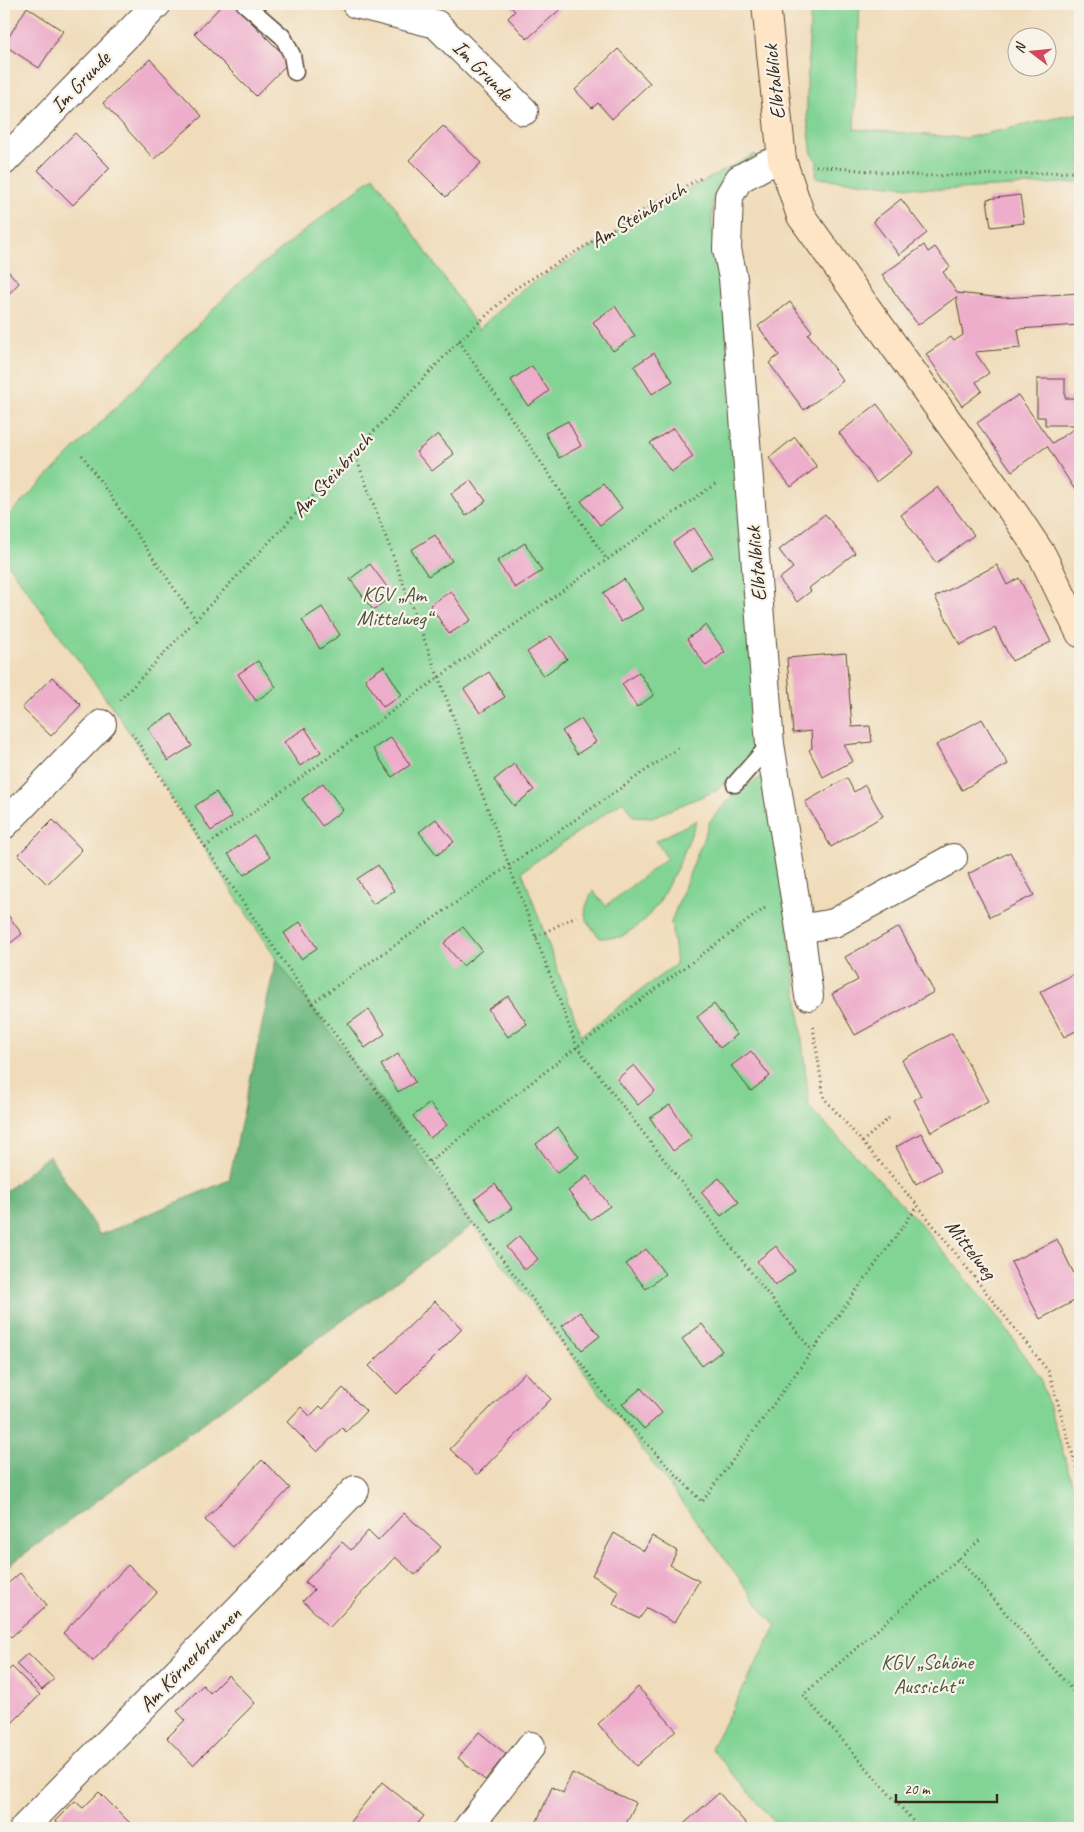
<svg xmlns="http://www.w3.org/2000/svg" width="1084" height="1832" font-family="Caveat,sans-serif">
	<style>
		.green { fill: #82d495; stroke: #5e7f5a }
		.forest { fill: #69b67e; stroke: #52704e }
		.building { fill: #edadcb }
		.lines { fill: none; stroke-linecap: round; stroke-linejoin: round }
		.lane-casing { stroke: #564535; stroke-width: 19 }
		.street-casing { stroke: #564535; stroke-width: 30 }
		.secondary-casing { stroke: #564535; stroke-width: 30 }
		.path { stroke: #564535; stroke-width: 3; stroke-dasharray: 1 4; stroke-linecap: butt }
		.lane { stroke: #fff; stroke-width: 16 }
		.street { stroke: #fff; stroke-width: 28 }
		.secondary { stroke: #fee5c5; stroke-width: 28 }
		.labels { text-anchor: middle; stroke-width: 4.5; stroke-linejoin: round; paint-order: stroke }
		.street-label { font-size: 21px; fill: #3b2a1e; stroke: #f7f3e8 }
		.park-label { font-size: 21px; fill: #4d543c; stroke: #f7f3e8 }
	</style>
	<rect width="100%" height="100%" fill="#f7f3e8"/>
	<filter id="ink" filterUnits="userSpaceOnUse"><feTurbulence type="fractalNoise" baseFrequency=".02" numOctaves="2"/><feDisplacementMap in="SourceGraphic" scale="10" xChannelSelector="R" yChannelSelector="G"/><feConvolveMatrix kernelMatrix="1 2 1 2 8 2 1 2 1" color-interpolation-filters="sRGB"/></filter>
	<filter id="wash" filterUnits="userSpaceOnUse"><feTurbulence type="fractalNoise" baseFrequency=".0096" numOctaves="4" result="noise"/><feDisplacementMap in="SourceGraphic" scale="20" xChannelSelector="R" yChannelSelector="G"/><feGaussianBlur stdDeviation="1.12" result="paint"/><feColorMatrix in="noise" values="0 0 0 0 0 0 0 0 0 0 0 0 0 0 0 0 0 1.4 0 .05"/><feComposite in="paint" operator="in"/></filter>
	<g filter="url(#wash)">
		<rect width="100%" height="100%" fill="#f0dcba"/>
		<g class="green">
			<polygon points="811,4 860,4 854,129 965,138 1080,113 1080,182 942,190 816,178 817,161 812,155 807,115 807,80"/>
			<path d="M755,154L756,157C747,162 733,167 726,175C702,200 715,248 722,277L764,736L731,779L717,790L653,817L633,816L623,801L522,871L581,1035L676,964L671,922L710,821L735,793L768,773L798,1001L809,1107L919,1222L1000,1320L1040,1377L1080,1509V1828H779L711,1748L776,1627L473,1225L276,959L118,715L4,559V520L242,280L374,176L479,329L518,292L670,199Z"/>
			<path d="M697,820L679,864L658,904L643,922L621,937L600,938C584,918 580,916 593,891L606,906L667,858L656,841Z"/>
		</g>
		<polygon class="forest" points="276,959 473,1225 4,1569 4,1193 49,1155 100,1235 229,1180"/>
		<g id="blocks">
			<g class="building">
				<polygon points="223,4 233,4 290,61 256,96 194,34"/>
				<polygon points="508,4 566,4 527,39 508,18 515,11"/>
				<polygon points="27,7 63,31 39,68 4,45"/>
				<polygon points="618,49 650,83 612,119 598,103 592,108 575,90"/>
				<polygon points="150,59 202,116 154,159 103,103"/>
				<polygon points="443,126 481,163 446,197 409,160"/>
				<polygon points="75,133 110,168 73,205 38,170"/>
				<polygon points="1020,195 1024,223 991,227 987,199"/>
				<polygon points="901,199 927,233 899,255 873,221"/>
				<polygon points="924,245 928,252 935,247 950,267 943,272 957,293 1003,298 1080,293 1080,325 1018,329 1021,348 975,352 989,373 976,382 982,391 962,406 926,354 951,337 954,341 963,335 956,297 918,325 882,275"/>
				<polygon points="4,267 19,283 4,299"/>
				<polygon points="790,302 812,331 808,334 843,381 804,410 769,363 779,355 758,326"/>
				<polygon points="615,306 635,336 613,351 593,322"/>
				<polygon points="654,353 673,381 652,394 634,366"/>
				<polygon points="532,366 549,391 528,406 511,380"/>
				<polygon points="1037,379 1065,379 1065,398 1079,398 1079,425 1045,425 1045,417 1037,417"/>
				<polygon points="1018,395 1052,443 1080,425 1080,487 1075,490 1047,446 1012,471 977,423"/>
				<polygon points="877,404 914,453 876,482 839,433"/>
				<polygon points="568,421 581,446 559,458 545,433"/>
				<polygon points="674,428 693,457 671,472 650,443"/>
				<polygon points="438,434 454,454 432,471 416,452"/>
				<polygon points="795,437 817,467 791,487 769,458"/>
				<polygon points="471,480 486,501 466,516 451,494"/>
				<polygon points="604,484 622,508 600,525 581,501"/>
				<polygon points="938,487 974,535 936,563 901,515"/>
				<polygon points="825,514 855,553 809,588 811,591 797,602 779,579 793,568 779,550"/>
				<polygon points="694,528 713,557 691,571 673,543"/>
				<polygon points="435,535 452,561 428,576 411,550"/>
				<polygon points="525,543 542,571 515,588 497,561"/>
				<polygon points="370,564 393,595 373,610 350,579"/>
				<polygon points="997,565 1007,585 1019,578 1051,642 1012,661 995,628 960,645 935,597"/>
				<polygon points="624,579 643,609 621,622 603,593"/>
				<polygon points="451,591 471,620 449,634 430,605"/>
				<polygon points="322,607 340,635 320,649 302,620"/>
				<polygon points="706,625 725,652 706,666 687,639"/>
				<polygon points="551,636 567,659 543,676 527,652"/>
				<polygon points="846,653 852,727 870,726 872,742 844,745 853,761 823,777 809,750 812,748 811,731 793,733 787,658"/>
				<polygon points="258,661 276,687 256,701 238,674"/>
				<polygon points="384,666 402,695 383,707 365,679"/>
				<polygon points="489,672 505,697 480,713 464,689"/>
				<polygon points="639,672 654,695 637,707 622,684"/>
				<polygon points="52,677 81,705 51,736 22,708"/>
				<polygon points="172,714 192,746 168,761 148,728"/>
				<polygon points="581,719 596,742 577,754 562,731"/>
				<polygon points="982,719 1008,764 962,790 936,745"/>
				<polygon points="305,728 321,752 300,766 284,742"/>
				<polygon points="391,737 410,765 392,777 373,749"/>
				<polygon points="514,764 534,790 514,806 494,780"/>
				<polygon points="847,778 854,792 865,785 883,816 831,847 805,802"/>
				<polygon points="323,783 343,810 322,826 302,799"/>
				<polygon points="216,792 232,817 211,831 195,806"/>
				<polygon points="436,819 454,842 437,855 419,832"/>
				<polygon points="53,820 82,850 47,884 18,855"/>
				<polygon points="254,835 270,857 244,875 228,854"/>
				<polygon points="1010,852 1034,895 990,917 968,874"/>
				<polygon points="378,865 394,891 373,904 357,879"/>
				<polygon points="4,910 22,934 4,948"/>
				<polygon points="300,922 317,948 301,959 284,933"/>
				<polygon points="463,927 482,950 463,966 444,943"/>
				<polygon points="899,927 934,992 855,1035 832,994 858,980 845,957"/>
				<polygon points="1080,971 1080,1029 1064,1037 1040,992"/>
				<polygon points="508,996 527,1024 508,1037 488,1009"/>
				<polygon points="714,1004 737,1035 720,1048 697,1017"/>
				<polygon points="369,1009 385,1034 365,1048 348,1024"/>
				<polygon points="952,1033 988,1101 931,1132 914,1100 921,1096 902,1060"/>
				<polygon points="751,1051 770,1076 751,1091 731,1066"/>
				<polygon points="398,1054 415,1082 398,1092 381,1065"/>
				<polygon points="634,1065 655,1091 638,1105 617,1079"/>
				<polygon points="430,1103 447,1125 430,1138 413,1116"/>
				<polygon points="670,1105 692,1138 673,1151 650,1118"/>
				<polygon points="558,1127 579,1157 557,1173 536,1144"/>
				<polygon points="921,1133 941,1170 916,1184 896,1147"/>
				<polygon points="587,1176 610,1206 590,1220 568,1191"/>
				<polygon points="719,1178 739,1202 721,1216 701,1192"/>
				<polygon points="495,1184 512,1208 492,1223 475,1199"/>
				<polygon points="519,1236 538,1259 525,1270 506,1247"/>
				<polygon points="1057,1239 1080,1286 1080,1298 1040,1319 1011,1262"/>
				<polygon points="776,1246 795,1271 775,1286 757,1261"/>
				<polygon points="646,1249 665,1274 646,1289 626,1264"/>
				<polygon points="435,1301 462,1329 397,1394 369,1366"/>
				<polygon points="580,1312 600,1336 582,1350 562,1326"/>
				<polygon points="702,1324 722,1351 702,1366 682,1339"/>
				<polygon points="525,1372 551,1399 477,1475 450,1449"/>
				<polygon points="343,1388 366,1411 346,1432 342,1428 317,1452 287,1422 301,1407 310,1416 320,1406 323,1409"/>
				<polygon points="641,1388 662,1413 644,1429 622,1404"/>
				<polygon points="262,1460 290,1488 233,1547 205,1520"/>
				<polygon points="404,1513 441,1547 415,1575 395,1557 330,1627 303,1601 314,1590 305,1582 342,1542 351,1550 368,1531 378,1541"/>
				<polygon points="614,1533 644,1551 652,1536 677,1551 670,1565 699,1581 674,1623 647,1608 639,1619 613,1604 619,1591 592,1575"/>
				<polygon points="128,1565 157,1593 93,1661 63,1633"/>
				<polygon points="20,1573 47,1605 11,1637 4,1629 4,1587"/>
				<polygon points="28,1653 54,1679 42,1690 16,1664"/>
				<polygon points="12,1667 40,1695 4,1731 4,1675"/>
				<polygon points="228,1675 255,1703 193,1765 167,1738 185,1720 177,1711 203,1685 210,1693"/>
				<polygon points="638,1687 676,1730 636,1766 598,1724"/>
				<polygon points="479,1732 506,1754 485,1780 458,1758"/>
				<polygon points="572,1773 636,1803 624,1828 534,1828 552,1787 563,1793"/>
				<polygon points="382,1782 424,1816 414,1828 356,1828 349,1823"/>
				<polygon points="99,1792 133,1826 130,1828 61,1828 62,1827 55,1821 75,1801 83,1808"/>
				<polygon points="719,1793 750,1828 679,1828"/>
			</g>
		</g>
	</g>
	<g filter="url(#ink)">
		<use href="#blocks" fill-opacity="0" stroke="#564535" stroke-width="1"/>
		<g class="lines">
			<g class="lane-casing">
				<g id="lane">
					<polyline points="245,4 283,37 292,55 295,72"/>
					<polyline points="735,784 770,744"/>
				</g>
			</g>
			<g class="street-casing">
				<g id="street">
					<polyline points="356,4 436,24 524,111"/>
					<polyline points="782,160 765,165 739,179 729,196 727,249 733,278 770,744 800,929 809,996"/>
					<polyline points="4,161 157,4"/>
					<polyline points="4,825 102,724"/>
					<polyline points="800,929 834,923 953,858"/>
					<polyline points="24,1828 355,1490"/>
					<polyline points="468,1828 531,1746"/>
				</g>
			</g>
			<g class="secondary-casing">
				<polyline id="secondary" points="766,4 782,160 801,216 1016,516 1042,555 1080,633"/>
			</g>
			<g class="path">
				<polyline points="816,166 924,176 1080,172"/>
				<polyline points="459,341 607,560"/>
				<polyline points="354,452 577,1047 812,1351"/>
				<polyline points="82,455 196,620"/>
				<polyline points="120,700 459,341 516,288 669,195 703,177"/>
				<polyline points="132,733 205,847 312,1003 429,1162 620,1415 702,1502 918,1206"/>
				<polyline points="205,847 438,678 718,482"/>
				<polyline points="536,937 576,916"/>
				<polyline points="312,1003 681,746"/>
				<polyline points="813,1027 824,1098 918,1206 1049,1372 1080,1480"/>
				<polyline points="862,1142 890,1117"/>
				<polyline points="429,1162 577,1047 765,908"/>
				<polyline points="958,1558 1080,1699"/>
				<polyline points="919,1828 803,1695 982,1538"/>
			</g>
			<use href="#lane" class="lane"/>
			<use href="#street" class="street"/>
			<use href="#secondary" class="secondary"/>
		</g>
	</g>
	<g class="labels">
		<g class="street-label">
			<text transform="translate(483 70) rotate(45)" y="7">Im Grunde</text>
			<text transform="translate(80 82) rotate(-46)" y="7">Im Grunde</text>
			<text transform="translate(774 82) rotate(-96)" y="7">Elbtalblick</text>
			<text transform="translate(638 215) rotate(-31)" y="7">Am Steinbruch</text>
			<text transform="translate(332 475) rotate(-47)" y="7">Am Steinbruch</text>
			<text transform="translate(756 564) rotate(-95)" y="7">Elbtalblick</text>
			<text transform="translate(971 1249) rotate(52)" y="7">Mittelweg</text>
			<text transform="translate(190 1659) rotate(-46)" y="7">Am Körnerbrunnen</text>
		</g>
		<g class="park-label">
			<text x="394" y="601">KGV „Am<tspan x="394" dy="24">Mittelweg“</tspan></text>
			<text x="927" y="1669">KGV „Schöne<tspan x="927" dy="24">Aussicht“</tspan></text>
		</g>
	</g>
	<rect width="1084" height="1832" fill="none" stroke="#f7f3e8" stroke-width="20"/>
	<g transform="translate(1032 52) rotate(286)"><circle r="24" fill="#f7f3e8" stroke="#aca397"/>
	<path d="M0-4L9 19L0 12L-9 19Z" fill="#d1495b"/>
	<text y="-8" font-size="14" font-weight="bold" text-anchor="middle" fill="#3b2a1e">N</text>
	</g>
	<path d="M896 1794v8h101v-8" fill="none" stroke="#3b2a1e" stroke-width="2.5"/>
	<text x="904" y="1794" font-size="15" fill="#3b2a1e" stroke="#f7f3e8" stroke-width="4" paint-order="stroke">20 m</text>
</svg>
